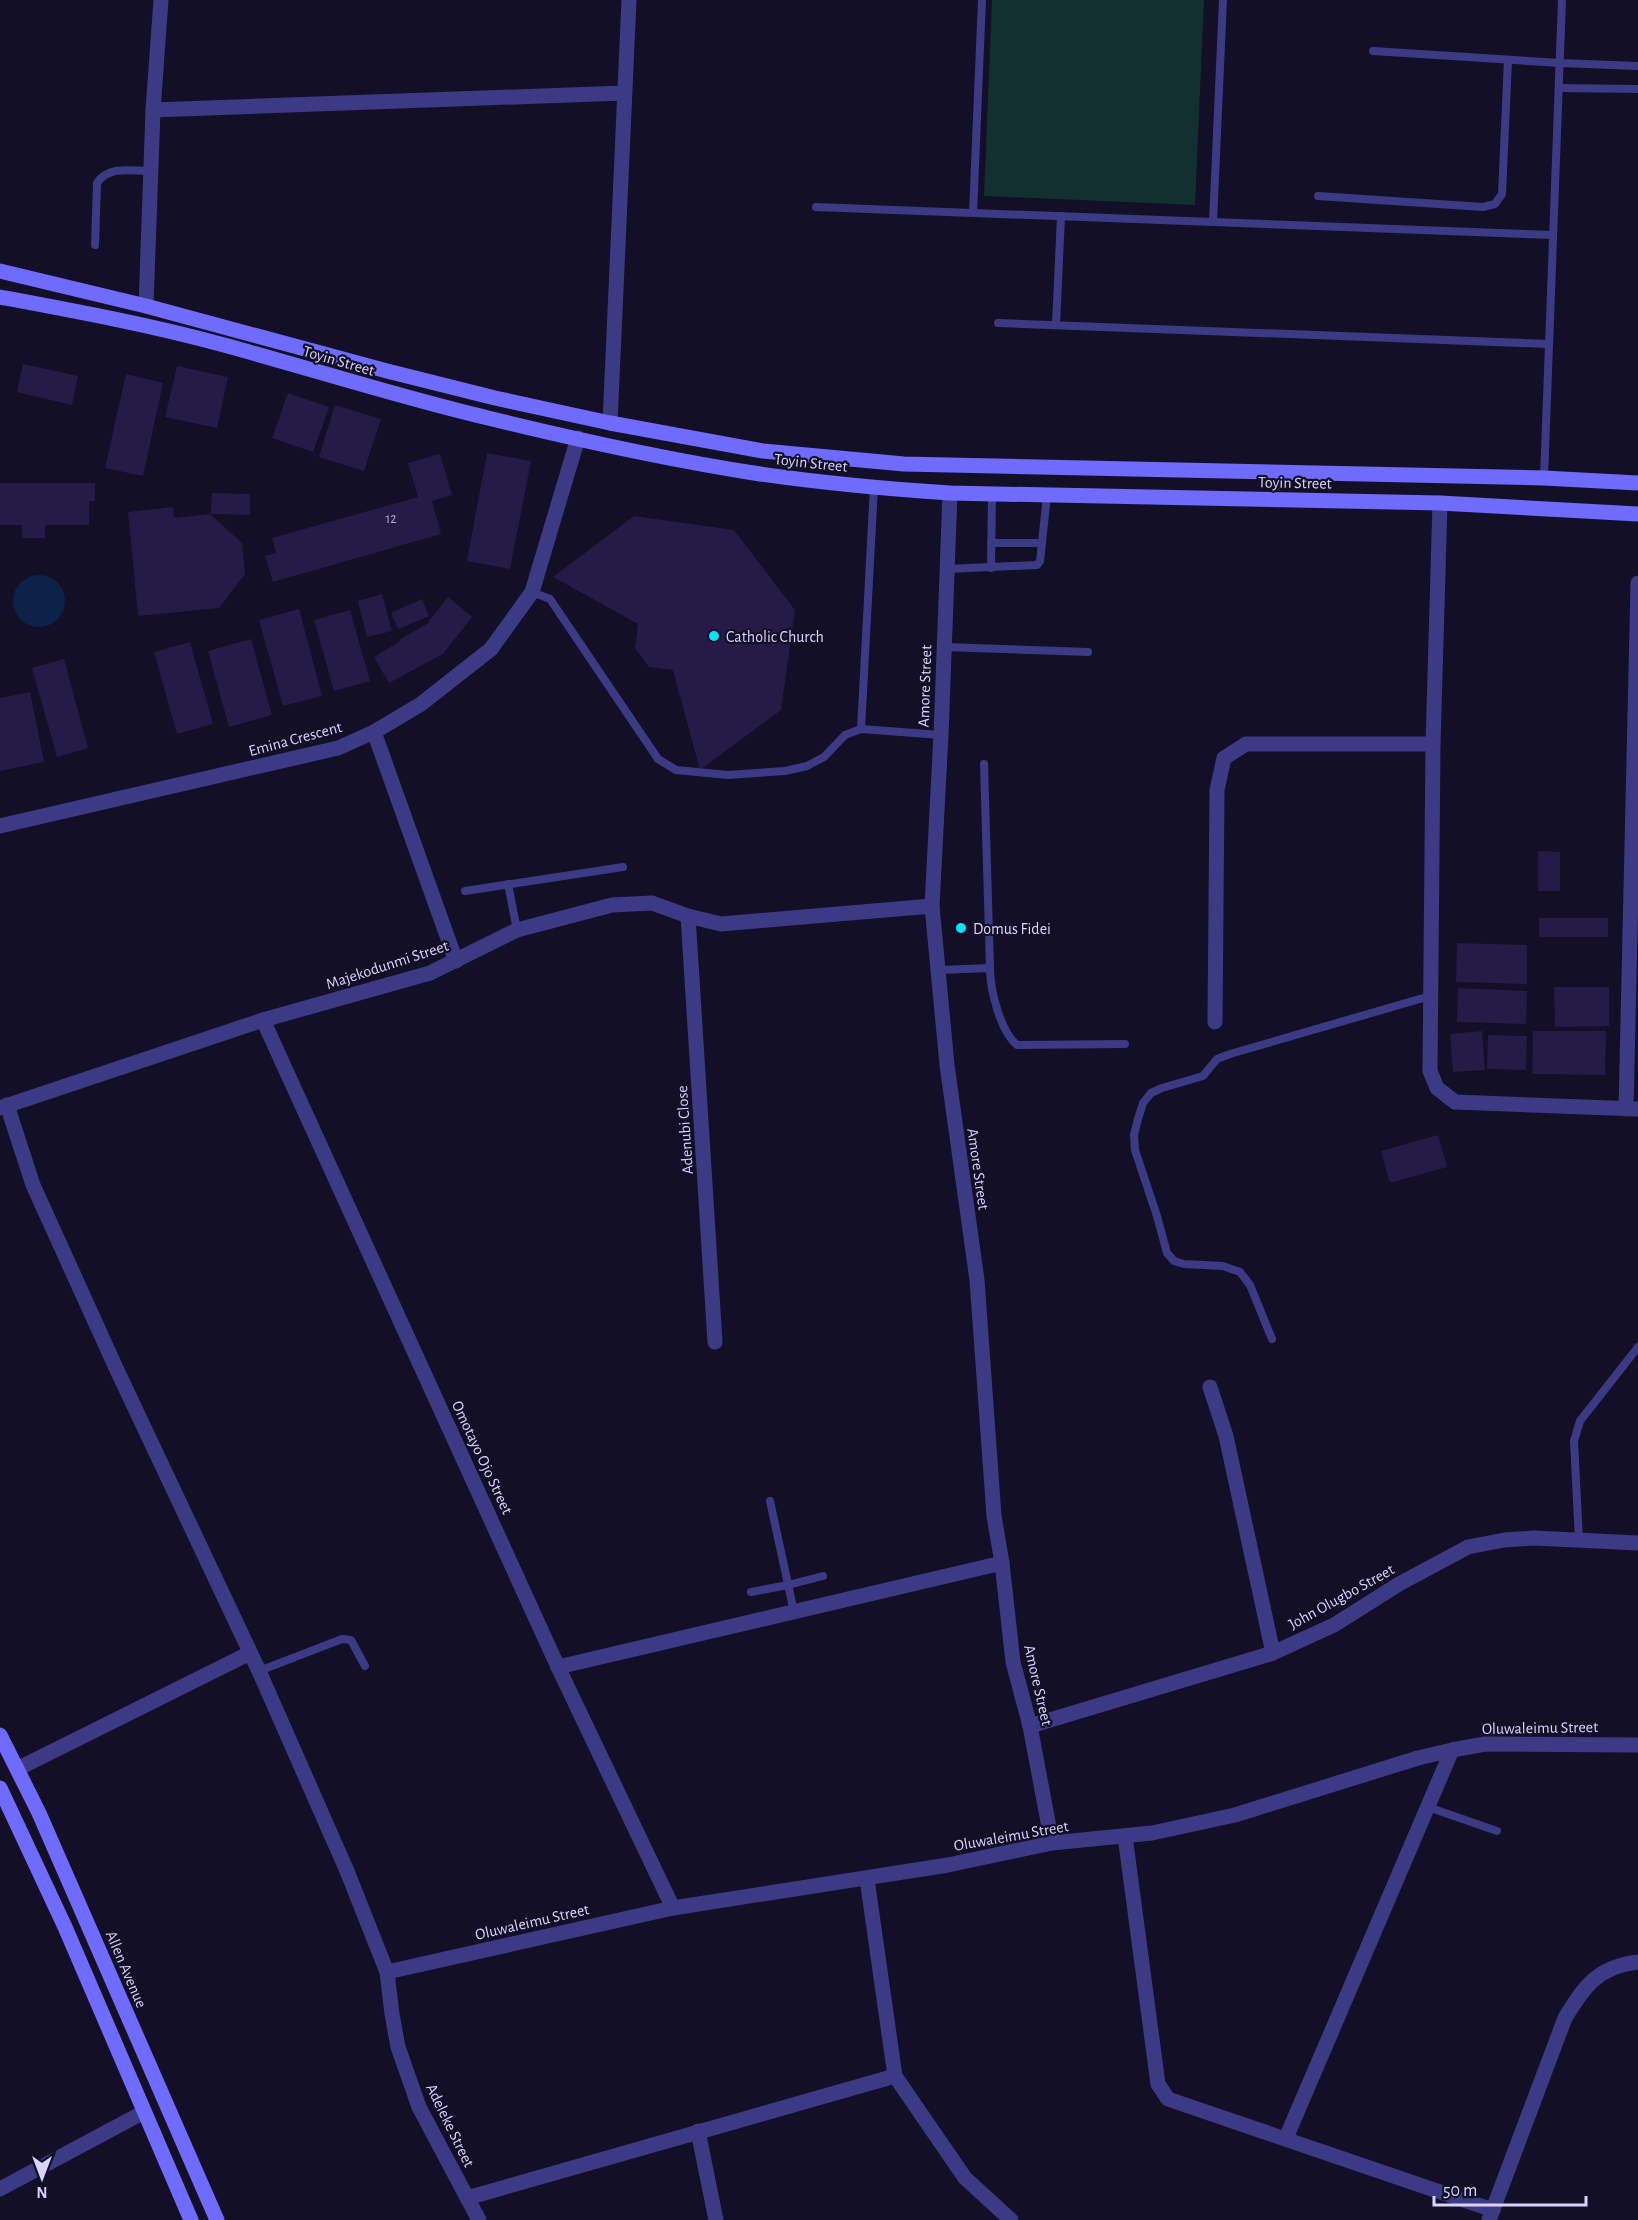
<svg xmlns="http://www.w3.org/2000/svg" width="1638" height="2220" font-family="'Alegreya Sans',sans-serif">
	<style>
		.green { fill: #12302f }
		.water { fill: #0c2248 }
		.building { fill: #241b47 }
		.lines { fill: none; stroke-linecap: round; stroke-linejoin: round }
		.lane { stroke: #3d3a85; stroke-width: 8 }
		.street { stroke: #3d3a85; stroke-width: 15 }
		.secondary { stroke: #6f6bff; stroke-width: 15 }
		.poi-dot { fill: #00e5ff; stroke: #130f26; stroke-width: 2 }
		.labels { text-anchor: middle; stroke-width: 4.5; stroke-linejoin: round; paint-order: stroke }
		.number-label { font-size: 14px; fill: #aca6d1 }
		.street-label { font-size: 16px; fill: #d9d4ff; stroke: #130f26 }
		.poi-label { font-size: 16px; fill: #d9d4ff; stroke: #130f26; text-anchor: start }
	</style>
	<rect width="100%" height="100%" fill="#130f26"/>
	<polygon class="green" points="992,0 1204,0 1195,205 984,196"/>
	<circle class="water" cx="39" cy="601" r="26"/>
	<g class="building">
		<polygon points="23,364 78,376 72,405 17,392"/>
		<polygon points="177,366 228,377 217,428 165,417"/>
		<polygon points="126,374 163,383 143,476 105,468"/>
		<polygon points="288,393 329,407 313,452 272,438"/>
		<polygon points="335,405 381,419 364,471 319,457"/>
		<polygon points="487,453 531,461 510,569 467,561"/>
		<polygon points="440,454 452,495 432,501 441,534 273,582 265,556 276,553 272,538 418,497 408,463"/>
		<polygon points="0,483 95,483 95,501 89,501 89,525 45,525 45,538 22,538 22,525 0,525"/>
		<polygon points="212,493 250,494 250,515 211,514"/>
		<polygon points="173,507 174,518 210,514 242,543 245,574 219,608 138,616 128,512"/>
		<polygon points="634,516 734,530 795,610 781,710 700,770 673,670 649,667 635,648 638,624 553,577"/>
		<polygon points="382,594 392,631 367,637 358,601"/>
		<polygon points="448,597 472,617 443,654 389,683 374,657 401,641 400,639 427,624"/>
		<polygon points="422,599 429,616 398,629 391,613"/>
		<polygon points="299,609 322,696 283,706 259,620"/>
		<polygon points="350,610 370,681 334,691 314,620"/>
		<polygon points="251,639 272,715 229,727 208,651"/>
		<polygon points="190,642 213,724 177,734 154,652"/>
		<polygon points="64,659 88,748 57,757 32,668"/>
		<polygon points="30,692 44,762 0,771 0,698"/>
		<polygon points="1538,851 1560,852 1560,891 1538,891"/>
		<rect x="1539" y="918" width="69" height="19"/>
		<polygon points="1457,943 1527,945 1527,984 1456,982"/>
		<polygon points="1554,987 1609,987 1609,1026 1555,1027"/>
		<polygon points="1458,988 1527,991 1526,1024 1457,1022"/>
		<polygon points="1482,1031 1485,1070 1453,1072 1450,1034"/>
		<polygon points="1533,1031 1606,1031 1605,1075 1532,1074"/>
		<polygon points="1488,1035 1527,1036 1526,1070 1487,1069"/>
		<polygon points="1438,1135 1447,1167 1390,1183 1381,1151"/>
	</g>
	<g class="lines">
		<g class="lane">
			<polyline points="1373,51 1560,63 1638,66"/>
			<polyline points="1559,88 1638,89"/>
			<polyline points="1318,196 1483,207 1495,204 1502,194 1508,60"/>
			<polyline points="816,207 1553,235"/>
			<polyline points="973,213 982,0"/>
			<polyline points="1213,222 1223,0"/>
			<path d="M95,245L97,183C109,165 131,171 151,171"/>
			<polyline points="998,323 1549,344"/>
			<polyline points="1056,325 1061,216"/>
			<polyline points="1544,478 1562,0"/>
			<polyline points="874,487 861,729 941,735"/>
			<polyline points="991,543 1042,543"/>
			<polyline points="991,568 992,494"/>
			<polyline points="947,569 1037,565 1040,561 1047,495"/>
			<polyline points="532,592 550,599 658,759 676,770 728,775 785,771 807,766 824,757 845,735 861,729"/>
			<polyline points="944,647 1088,652"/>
			<polyline points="984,764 990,968"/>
			<polyline points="508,884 517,930"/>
			<polyline points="465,891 623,867"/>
			<path d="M939,970L990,968C990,989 1000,1031 1017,1045L1125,1044"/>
			<polyline points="1272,1339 1250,1285 1240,1272 1223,1266 1184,1264 1174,1261 1167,1253 1157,1216 1135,1150 1134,1135 1138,1119 1143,1103 1151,1093 1162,1088 1203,1076 1217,1059 1230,1054 1430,996"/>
			<polyline points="770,1501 794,1612"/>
			<polyline points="1579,1540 1574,1441 1580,1421 1638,1347"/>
			<polyline points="751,1592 788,1585 823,1576"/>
			<polyline points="259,1671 342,1639 351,1640 365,1666"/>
			<polyline points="1428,1807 1497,1831"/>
		</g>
		<g class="street">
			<polyline points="153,110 624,93"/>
			<polyline points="146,306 153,110 161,0"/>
			<polyline points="610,423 629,0"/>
			<polyline points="950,493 941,735 932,906 947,1065 977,1280 994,1516 1002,1563 1013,1662 1030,1726 1052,1843"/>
			<polyline points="1440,503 1433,744 1430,1071 1437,1088 1455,1102 1638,1109"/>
			<polyline points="374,732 456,961"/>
			<polyline points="0,826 338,748 374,732 421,704 491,649 532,592 578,438"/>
			<polyline points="688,916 715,1342"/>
			<polyline points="263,1020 558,1667 673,1908"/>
			<polyline points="1215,1022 1217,790 1224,758 1246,744 1433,744"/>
			<polyline points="7,1105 33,1185 116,1368 259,1671 347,1871 387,1972 392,2014 398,2047 419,2107 479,2220"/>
			<polyline points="0,1108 263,1020 430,973 517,930 612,905 652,903 688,916 721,924 932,906"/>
			<polyline points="1626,1109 1638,583"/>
			<polyline points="1210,1387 1226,1436 1273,1653"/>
			<polyline points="558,1667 1002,1563"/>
			<polyline points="1030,1726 1273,1653 1334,1625 1399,1584 1468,1547 1504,1540 1534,1538 1638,1543"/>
			<polyline points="17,1769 250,1653"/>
			<polyline points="1125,1836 1158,2084 1168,2099 1493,2210"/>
			<polyline points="867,1879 895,2076 965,2178 1011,2220"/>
			<polyline points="387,1972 673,1908 948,1865 1052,1843 1152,1833 1235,1815 1418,1758 1452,1750 1485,1744 1638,1745"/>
			<polyline points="698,2131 716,2220"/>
			<polyline points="1286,2138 1452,1750"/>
			<polyline points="0,2189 144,2112"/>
			<polyline points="467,2198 895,2076"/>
			<path d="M1489,2220L1565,2018C1585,1985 1598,1967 1638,1962"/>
		</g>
		<g class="secondary">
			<polyline points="0,271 146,306 387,371 495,398 610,423 763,451 904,464 1544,478 1638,483"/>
			<path d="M0,297C75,311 151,325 224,345C312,369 399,397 488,418C578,440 669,460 760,474C823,483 887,489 950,493L1440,503L1638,514"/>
			<polyline points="0,1735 39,1813 217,2220"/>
			<polyline points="0,1788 65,1927 191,2220"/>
		</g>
	</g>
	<g class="poi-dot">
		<circle cx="714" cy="636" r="6"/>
		<circle cx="961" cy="928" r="6"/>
	</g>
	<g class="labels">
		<g class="number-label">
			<text x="391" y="523">12</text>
		</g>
		<g class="street-label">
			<text transform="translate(339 360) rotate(16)" y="6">Toyin Street</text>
			<text transform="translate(811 462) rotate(6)" y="6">Toyin Street</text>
			<text transform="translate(1295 482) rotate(1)" y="6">Toyin Street</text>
			<text transform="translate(924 686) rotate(-88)" y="6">Amore Street</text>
			<text transform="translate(295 738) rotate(-15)" y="6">Emina Crescent</text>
			<text transform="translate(387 964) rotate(-18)" y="6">Majekodunmi Street</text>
			<text transform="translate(684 1130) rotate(-94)" y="6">Adenubi Close</text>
			<text transform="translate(979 1169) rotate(82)" y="6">Amore Street</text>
			<text transform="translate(483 1457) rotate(65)" y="6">Omotayo Ojo Street</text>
			<text transform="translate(1341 1596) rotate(-29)" y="6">John Olugbo Street</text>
			<text transform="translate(1039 1685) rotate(77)" y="6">Amore Street</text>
			<text transform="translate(1540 1727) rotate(-1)" y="6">Oluwaleimu Street</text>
			<text transform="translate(1011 1835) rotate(-10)" y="6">Oluwaleimu Street</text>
			<text transform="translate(532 1921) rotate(-13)" y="6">Oluwaleimu Street</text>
			<text transform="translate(127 1969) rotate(67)" y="6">Allen Avenue</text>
			<text transform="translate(451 2125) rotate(64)" y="6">Adeleke Street</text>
		</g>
		<g class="poi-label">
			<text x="726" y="642">Catholic Church</text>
			<text x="973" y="934">Domus Fidei</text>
		</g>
	</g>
	<g transform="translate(42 2178) rotate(180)" stroke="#130f26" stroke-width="4.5" paint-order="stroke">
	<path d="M0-4.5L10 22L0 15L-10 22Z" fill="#d9d4ff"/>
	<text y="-9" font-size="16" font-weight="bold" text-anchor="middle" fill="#d9d4ff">N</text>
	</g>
	<path d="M1434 2196v9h152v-9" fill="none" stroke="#d9d4ff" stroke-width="3"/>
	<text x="1443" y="2196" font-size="18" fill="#d9d4ff" stroke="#130f26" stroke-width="4.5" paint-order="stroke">50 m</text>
</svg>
